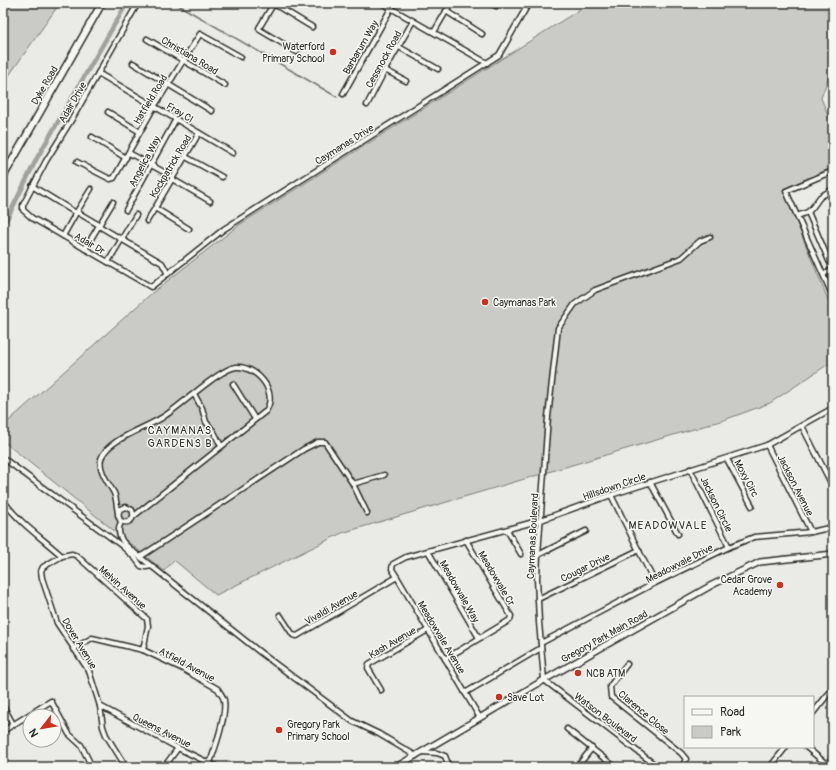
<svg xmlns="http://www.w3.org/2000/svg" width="836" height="770" font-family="Pangolin,sans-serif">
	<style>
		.green { fill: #cacac7; stroke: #7a7a79 }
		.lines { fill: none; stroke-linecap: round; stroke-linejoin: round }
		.stream { stroke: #727270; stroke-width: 1.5 }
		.canal { stroke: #a1a19e; stroke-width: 4.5 }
		.minor-casing { stroke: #2b2b2b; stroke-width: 7 }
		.tertiary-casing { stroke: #2b2b2b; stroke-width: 8 }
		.primary-casing { stroke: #2b2b2b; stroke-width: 9 }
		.minor { stroke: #f6f6f2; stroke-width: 4 }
		.tertiary { stroke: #f6f6f2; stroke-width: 5 }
		.primary { stroke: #f6f6f2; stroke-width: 6 }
		.poi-dot { fill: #c8321e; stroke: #f6f6f2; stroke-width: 1.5 }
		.labels { text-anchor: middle; stroke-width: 3; stroke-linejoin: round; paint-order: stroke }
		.poi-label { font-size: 10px; fill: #2b2b2b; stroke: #f6f6f2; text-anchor: start }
		.street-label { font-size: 10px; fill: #2b2b2b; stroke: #f6f6f2 }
		.neighbourhood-label { font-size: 11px; letter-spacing: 1px; fill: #2b2b2b; stroke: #f6f6f2 }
	</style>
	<rect width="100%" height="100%" fill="#eaeae6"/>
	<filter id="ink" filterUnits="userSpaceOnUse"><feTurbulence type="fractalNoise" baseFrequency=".025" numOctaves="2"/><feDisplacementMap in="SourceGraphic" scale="8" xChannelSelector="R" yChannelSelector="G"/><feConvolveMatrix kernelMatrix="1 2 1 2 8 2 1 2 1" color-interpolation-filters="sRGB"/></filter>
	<g filter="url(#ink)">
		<g class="green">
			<polygon points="3,3 60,3 3,84"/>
			<polygon points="590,3 833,3 833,65 821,98 833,127 833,167 783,189 833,312 833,361 770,403 724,420 342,533 216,595 174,560 164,571 3,441 3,426 152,293 239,225"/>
		</g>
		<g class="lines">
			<polyline class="stream" points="175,3 337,97"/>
			<polyline class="canal" points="6,221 37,158 127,3"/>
			<g class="minor-casing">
				<g id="minor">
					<polyline points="138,3 72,119 46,161 23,205 23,210 32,218 151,287 224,229 499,55 529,3"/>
					<polyline points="210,3 213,3"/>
					<polyline points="274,3 259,28 260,30 297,52"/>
					<polyline points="382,3 487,63"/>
					<polyline points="491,3 496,6"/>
					<polyline points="274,4 312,27"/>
					<polyline points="446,11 482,34"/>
					<polyline points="434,32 451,3"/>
					<polyline points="147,39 225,85"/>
					<polyline points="399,47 438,69"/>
					<polyline points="133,63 212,111"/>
					<polyline points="385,70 406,81"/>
					<polyline points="98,73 233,153"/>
					<polyline points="343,94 394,3"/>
					<polyline points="367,105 385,70 413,21"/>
					<polyline points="108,112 140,132"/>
					<polyline points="92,137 126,158"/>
					<polyline points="129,153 173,177"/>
					<polyline points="186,157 222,177"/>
					<polyline points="77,162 110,179 114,178 154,107 200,34 241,57"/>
					<polyline points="833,171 786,191 833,297"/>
					<polyline points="172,179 210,201"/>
					<polyline points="32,186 76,213 63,236"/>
					<polyline points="126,210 176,119"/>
					<polyline points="77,212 99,225"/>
					<polyline points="808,212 829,261 833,258"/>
					<polyline points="76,213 91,189"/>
					<polyline points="797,216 808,212 812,208 820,197 833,189"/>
					<polyline points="147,221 155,208"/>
					<polyline points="99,226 162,263 168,274"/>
					<polyline points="189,229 155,208 199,133"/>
					<polyline points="85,249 113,202"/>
					<polyline points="108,262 136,215"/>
					<polyline points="824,274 833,269"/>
					<polyline points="233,384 255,419"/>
					<polyline points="194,394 202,408 206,422 214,432 221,446"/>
					<polyline points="802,426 833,487"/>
					<polyline points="767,445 811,532"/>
					<polyline points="3,458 122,546 135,558 141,566 146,567 152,566"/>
					<polyline points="727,459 752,506"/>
					<polyline points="690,469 729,547"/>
					<polyline points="650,482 678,534"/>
					<polyline points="353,484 367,513"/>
					<polyline points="611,495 655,583"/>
					<path d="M3,500C18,522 42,538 62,556"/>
					<path d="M118,515L120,509L126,507L132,510C136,519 128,526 120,520C116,511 118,503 114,493C109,484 98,470 101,459C107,439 147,428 163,417C180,407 219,369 236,367C248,366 260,375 266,385C271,395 271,402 266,411L134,516"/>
					<path d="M121,522C113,538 129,548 140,557L261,653L352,721L379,734L416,756"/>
					<polyline points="507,530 521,554"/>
					<polyline points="428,551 479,638"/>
					<polyline points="538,555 586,531"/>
					<polyline points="140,557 304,449 318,442 325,442 353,484 384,475"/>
					<polyline points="538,599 639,550"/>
					<polyline points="280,615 293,635 297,636 397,577"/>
					<polyline points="541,643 655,583 729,547 754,537 811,532 833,527"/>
					<path d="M73,649L92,638L143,650L181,668L218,689C220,693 223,696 224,700C227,715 215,748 210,763"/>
					<polyline points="445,659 510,620 511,616 466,540"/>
					<polyline points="627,664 610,686 611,697 681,753 686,759 682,767"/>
					<polyline points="381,690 368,668 369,664 428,630"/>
					<polyline points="465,693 541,648"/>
					<polyline points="3,706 13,724"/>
					<polyline points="100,706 178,748 217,767"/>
					<polyline points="813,713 833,688"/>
					<polyline points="480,718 397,577 392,569 393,564 406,557 541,520 611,495 767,445 833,408"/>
					<polyline points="567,729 615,767"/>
					<polyline points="3,731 51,701 69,734 81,745 92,767"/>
					<polyline points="806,747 830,767"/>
					<polyline points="422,752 437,753 445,756 449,767"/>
					<polyline points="126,767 106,735 103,727 100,706 89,671 57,623 42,578 41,571 43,567 62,556 72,554 77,556 147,619 148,626 143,650"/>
					<polyline points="164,767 178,748"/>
					<polyline points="577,767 592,748"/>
					<polyline points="658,767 544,680 539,622 537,578 538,555 548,417 558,328 575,304 595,290 681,258 700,241 710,237"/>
					<polyline points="770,767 786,747"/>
					<polyline points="825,767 833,756"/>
				</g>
			</g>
			<g class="tertiary-casing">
				<polyline id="tertiary" points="396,767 544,680 712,585 760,562 833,554"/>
			</g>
			<g class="primary-casing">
				<polyline id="primary" points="3,177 102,3"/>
			</g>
			<use href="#minor" class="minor"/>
			<use href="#tertiary" class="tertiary"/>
			<use href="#primary" class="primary"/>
		</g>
	</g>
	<g class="poi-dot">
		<circle cx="333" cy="52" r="4"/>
		<circle cx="485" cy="302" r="4"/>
		<circle cx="780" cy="585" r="4"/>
		<circle cx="578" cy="673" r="4"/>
		<circle cx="499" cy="697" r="4"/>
		<circle cx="279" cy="730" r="4"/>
	</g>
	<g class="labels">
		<g class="poi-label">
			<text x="325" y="50" text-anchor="end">Waterford<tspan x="325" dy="12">Primary School</tspan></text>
			<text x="493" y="306">Caymanas Park</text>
			<text x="772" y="583" text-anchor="end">Cedar Grove<tspan x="772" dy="12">Academy</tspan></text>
			<text x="586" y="677">NCB ATM</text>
			<text x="507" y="701">Save Lot</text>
			<text x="287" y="728">Gregory Park<tspan x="287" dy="12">Primary School</tspan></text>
		</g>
		<g class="street-label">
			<text transform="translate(360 47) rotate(-60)" y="4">Barbarum Way</text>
			<text transform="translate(190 55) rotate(31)" y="4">Christiana Road</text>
			<text transform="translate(383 59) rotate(-61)" y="4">Cessnock Road</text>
			<text transform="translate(44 85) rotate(-60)" y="4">Dyke Road</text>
			<text transform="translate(150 99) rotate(-59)" y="4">Hatfield Road</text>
			<text transform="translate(72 102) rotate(-60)" y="4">Adair Drive</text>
			<text transform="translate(180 112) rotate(31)" y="4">Fray Cl</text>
			<text transform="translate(344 144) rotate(-32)" y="4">Caymanas Drive</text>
			<text transform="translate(144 161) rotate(-62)" y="4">Angelica Way</text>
			<text transform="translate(170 166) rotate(-59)" y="4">Kockpatrick Road</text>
			<text transform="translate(90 243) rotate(30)" y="4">Adair Dr</text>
			<text transform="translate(747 478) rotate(62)" y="4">Moxy Circ</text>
			<text transform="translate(796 485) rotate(63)" y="4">Jackson Avenue</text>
			<text transform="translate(614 486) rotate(-19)" y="4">Hillsdown Circle</text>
			<text transform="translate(717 504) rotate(64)" y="4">Jackson Circle</text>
			<text transform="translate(532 536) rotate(-87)" y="4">Caymanas Boulevard</text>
			<text transform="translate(679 563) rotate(-27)" y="4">Meadowvale Drive</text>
			<text transform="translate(585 567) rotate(-26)" y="4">Cougar Drive</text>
			<text transform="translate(497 578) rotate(59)" y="4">Meadowvale Cr</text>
			<text transform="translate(123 587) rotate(42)" y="4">Melvin Avenue</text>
			<text transform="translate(460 591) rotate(60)" y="4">Meadowvale Way</text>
			<text transform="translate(331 607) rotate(-30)" y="4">Vivaldi Avenue</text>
			<text transform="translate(604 636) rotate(-29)" y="4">Gregory Park Main Road</text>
			<text transform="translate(442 637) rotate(59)" y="4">Meadowvale Avenue</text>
			<text transform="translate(392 642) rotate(-30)" y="4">Kash Avenue</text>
			<text transform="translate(80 643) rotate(59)" y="4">Dover Avenue</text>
			<text transform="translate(187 664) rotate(28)" y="4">Atfield Avenue</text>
			<text transform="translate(644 712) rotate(40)" y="4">Clarence Close</text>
			<text transform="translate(606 717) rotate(37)" y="4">Watson Boulevard</text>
			<text transform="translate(162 730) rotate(27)" y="4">Queens Avenue</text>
		</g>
		<g class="neighbourhood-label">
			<text x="180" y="434">CAYMANAS<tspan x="180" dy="13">GARDENS B</tspan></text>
			<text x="668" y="529">MEADOWVALE</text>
		</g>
	</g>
	<rect width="836" height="770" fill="none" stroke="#f6f6f2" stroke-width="16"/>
	<rect x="8" y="8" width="820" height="754" fill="none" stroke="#2b2b2b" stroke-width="1.5" filter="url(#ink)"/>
	<rect x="684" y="696" width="130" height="52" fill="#f6f6f2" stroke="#a5a5a2"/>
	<rect x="692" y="709" width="20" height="6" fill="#f6f6f2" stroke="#a5a5a2"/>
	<text x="720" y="716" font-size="12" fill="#2b2b2b">Road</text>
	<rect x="692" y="726" width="20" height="12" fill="#cacac7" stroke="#a5a5a2"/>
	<text x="720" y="736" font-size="12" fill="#2b2b2b">Park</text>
	<g transform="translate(42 728) rotate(239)"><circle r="19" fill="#f6f6f2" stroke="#a5a5a2"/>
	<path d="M0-3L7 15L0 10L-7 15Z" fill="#c8321e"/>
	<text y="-6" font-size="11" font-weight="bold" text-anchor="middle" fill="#2b2b2b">N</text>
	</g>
</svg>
